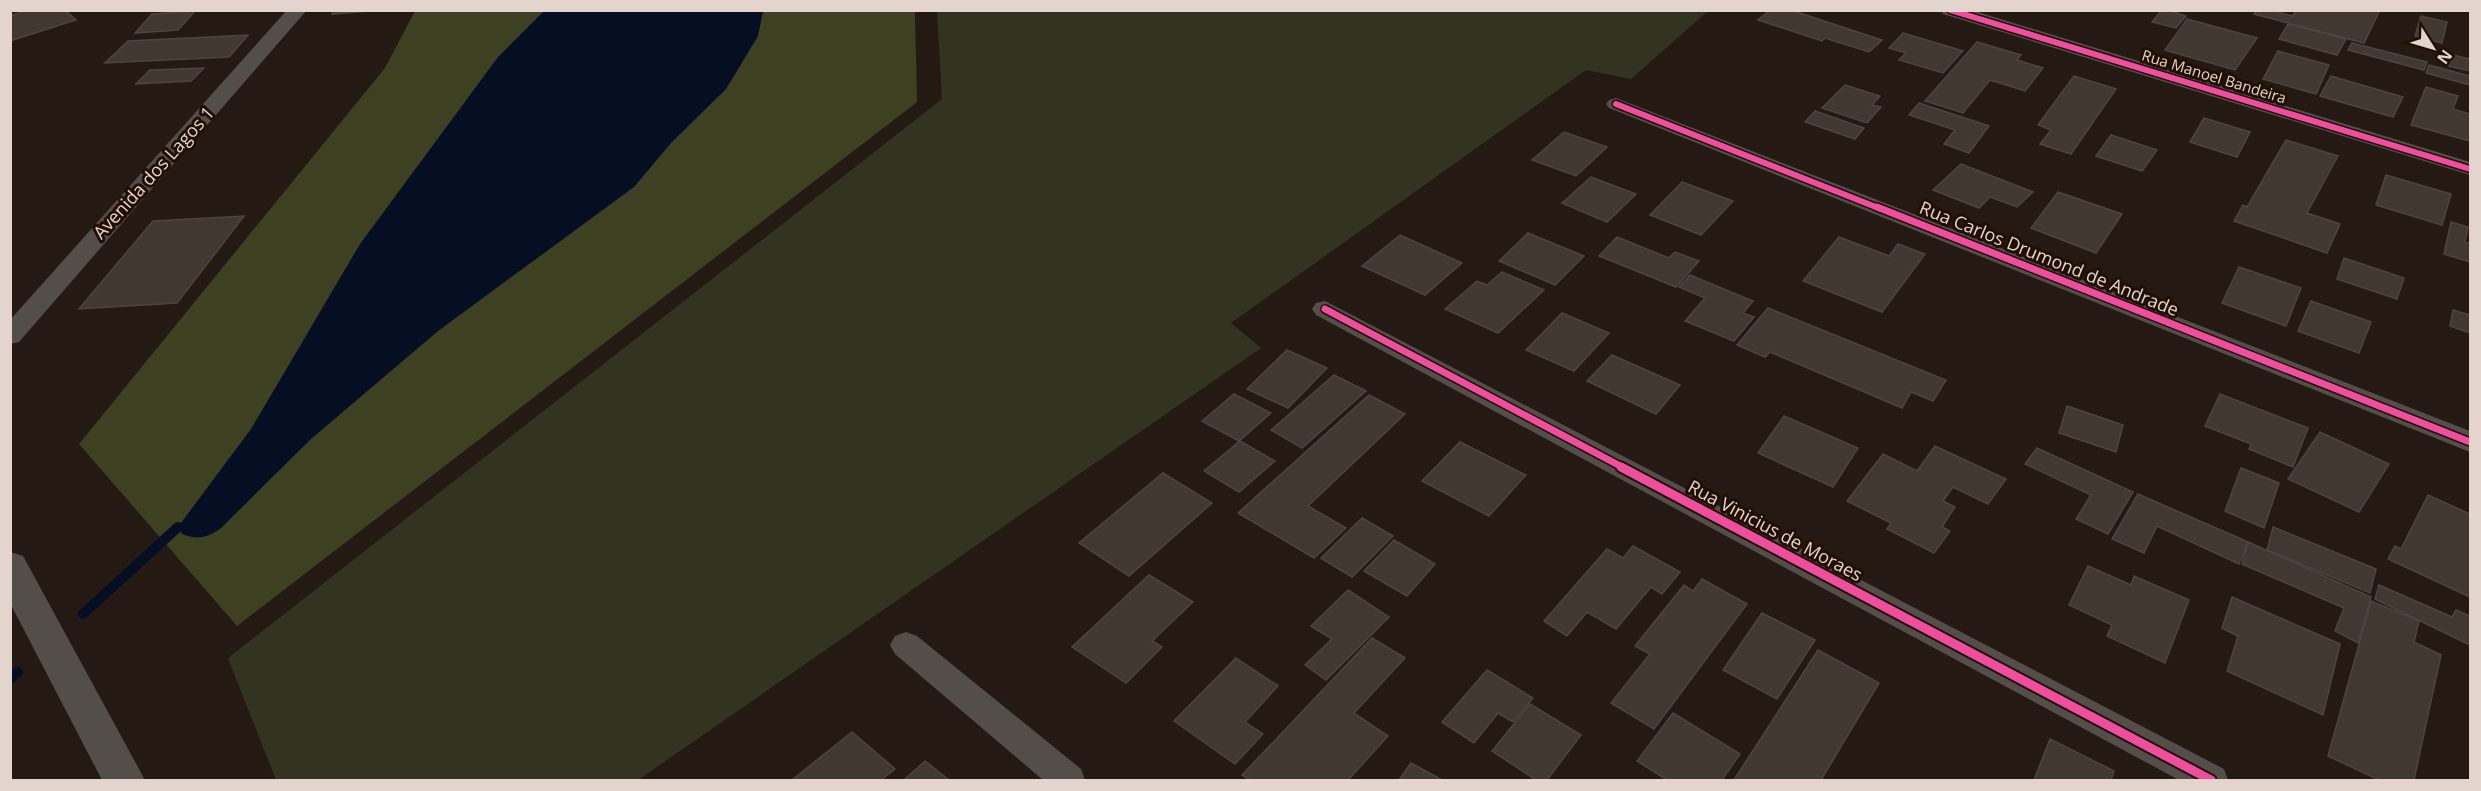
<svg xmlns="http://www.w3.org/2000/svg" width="2481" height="791" font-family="'Open Sans',sans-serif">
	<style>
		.green { fill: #323321 }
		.forest { fill: #3d4122 }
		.water { fill: #050e23 }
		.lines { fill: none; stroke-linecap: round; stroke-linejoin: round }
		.stream { stroke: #050e23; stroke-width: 10 }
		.building { fill: #423832; stroke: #4e443f; stroke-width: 1.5 }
		.minor { fill: #544e4b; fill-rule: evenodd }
		.tertiary { fill: #544e4b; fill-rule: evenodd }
		.cycleway-far2-casing { stroke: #220f04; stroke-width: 9 }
		.cycleway-far1-casing { stroke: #220f04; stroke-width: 10 }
		.cycleway-casing { stroke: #220f04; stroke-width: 13 }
		.cycleway-far2 { stroke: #ef4d9e; stroke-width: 6 }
		.cycleway-far1 { stroke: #ef4d9e; stroke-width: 7 }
		.cycleway { stroke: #ef4d9e; stroke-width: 9 }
		.labels { text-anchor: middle; stroke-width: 6; stroke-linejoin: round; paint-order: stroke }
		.far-street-label { font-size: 15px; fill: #e3d5cd; stroke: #220f04 }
		.street-label { font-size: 18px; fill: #e3d5cd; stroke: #220f04 }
	</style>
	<rect width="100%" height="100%" fill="#251a13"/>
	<polygon class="green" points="937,11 1708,11 1631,79 1586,70 1231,323 1261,348 638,780 276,780 228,658 942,99"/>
	<polygon class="forest" points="415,11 915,11 917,102 237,626 79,444 385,68"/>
	<path class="water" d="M544,11H763L758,36L726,89L671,143L634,187L438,331L311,439L221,528C207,538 198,540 182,534L178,527L251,429L360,244L498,57Z"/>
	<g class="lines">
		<g class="stream">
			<polyline points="83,614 178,527"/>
			<polyline points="10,679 18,672"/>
		</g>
	</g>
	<g class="building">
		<polygon points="27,10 65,10 76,20 10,41 10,16"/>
		<polygon points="335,10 381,10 332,14"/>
		<polygon points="1770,10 1791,10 1882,40 1869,52 1825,38 1822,41 1758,20"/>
		<polygon points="2162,10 2168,10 2186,16 2176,28 2152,22"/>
		<polygon points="2257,10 2270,10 2293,16 2296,10 2380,10 2364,43 2254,14"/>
		<polygon points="195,11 178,30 135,33 152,14"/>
		<polygon points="2421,16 2447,22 2442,43 2415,36"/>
		<polygon points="2187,19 2257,38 2235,70 2165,50"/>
		<polygon points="2288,24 2346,39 2337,55 2279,39"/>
		<polygon points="1903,33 1963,51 1943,73 1899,60 1906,53 1889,48"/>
		<polygon points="248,35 229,57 105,63 128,41"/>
		<polygon points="1977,42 2021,55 2017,60 2043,68 2025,91 1990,80 1963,113 1925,101"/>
		<polygon points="2352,43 2427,62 2424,70 2348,50"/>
		<polygon points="2278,51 2329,65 2316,94 2263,79"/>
		<polygon points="2453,55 2470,59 2470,71 2448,66"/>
		<polygon points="2429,65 2470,76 2470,85 2426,73"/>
		<polygon points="204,68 191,81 136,84 150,70"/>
		<polygon points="2074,76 2116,89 2071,154 2040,144 2051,130 2038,125"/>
		<polygon points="2331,76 2403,97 2393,117 2320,96"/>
		<polygon points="1845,85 1880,96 1872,105 1881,107 1867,123 1822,108"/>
		<polygon points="2426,87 2458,96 2453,109 2470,114 2470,141 2411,125"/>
		<polygon points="1919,103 1989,126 1969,153 1944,144 1955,130 1909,115"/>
		<polygon points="1815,111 1864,128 1855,139 1805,122"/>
		<polygon points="2204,118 2250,132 2237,157 2190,142"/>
		<polygon points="1564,132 1607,147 1576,176 1532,160"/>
		<polygon points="2111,135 2157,150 2142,171 2096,156"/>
		<polygon points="2286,140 2338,156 2307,213 2340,224 2327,253 2234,221 2243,205 2247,207"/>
		<polygon points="1961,164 2033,192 2017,207 1990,197 1979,208 1933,190"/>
		<polygon points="2386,175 2451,194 2442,225 2376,205"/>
		<polygon points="1591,177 1636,194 1607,222 1562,203"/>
		<polygon points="1682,182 1733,201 1701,235 1650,215"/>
		<polygon points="2058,192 2122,214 2096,253 2031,228"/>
		<polygon points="244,216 177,303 79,309 153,221"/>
		<polygon points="2451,222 2468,227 2465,242 2470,243 2470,262 2444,254"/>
		<polygon points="1528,233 1584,256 1555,285 1499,261"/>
		<polygon points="1400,235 1462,263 1425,295 1362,266"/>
		<polygon points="1617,237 1669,258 1675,252 1699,261 1676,287 1599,256"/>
		<polygon points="1839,237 1889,256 1898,244 1925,254 1882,312 1803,281"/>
		<polygon points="2344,258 2404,278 2397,299 2337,279"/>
		<polygon points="2239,267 2301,288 2286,326 2222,303"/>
		<polygon points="1502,272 1544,290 1498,333 1445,309 1477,281 1487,285"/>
		<polygon points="1690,275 1753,301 1743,313 1754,317 1734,341 1685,321 1705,298 1679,287"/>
		<polygon points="2311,301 2371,322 2359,353 2298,331"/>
		<polygon points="1768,308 1946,380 1933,401 1911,392 1902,408 1770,352 1765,357 1737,345"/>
		<polygon points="2453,310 2470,315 2470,333 2450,326"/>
		<polygon points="1562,313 1609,333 1574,371 1526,350"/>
		<polygon points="1287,350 1327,368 1288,408 1247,389"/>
		<polygon points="1612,355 1680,385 1656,414 1587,381"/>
		<polygon points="1334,375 1366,391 1302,448 1271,430"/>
		<polygon points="1234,394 1271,413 1239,441 1202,421"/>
		<polygon points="2220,394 2308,428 2293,467 2249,449 2251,444 2205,426"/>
		<polygon points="1369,395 1405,414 1308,506 1346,528 1314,558 1238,513"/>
		<polygon points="2067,406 2123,425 2116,452 2059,433"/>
		<polygon points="1784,416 1858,448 1833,487 1758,453"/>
		<polygon points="2320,432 2389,464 2359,512 2288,479"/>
		<polygon points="1240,441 1275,461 1239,492 1204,471"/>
		<polygon points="1460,442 1526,475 1489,516 1422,481"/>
		<polygon points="1935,446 2006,479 1988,504 1953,487 1943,501 1955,507 1942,527 1950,531 1934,553 1887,529 1891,523 1847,501 1883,454 1917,471"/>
		<polygon points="2037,448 2133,492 2108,534 2076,519 2091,495 2025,464"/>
		<polygon points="2241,468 2279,483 2264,528 2225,511"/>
		<polygon points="1163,473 1212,503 1129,576 1079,543"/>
		<polygon points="2138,494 2248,542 2239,564 2157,526 2144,553 2112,539"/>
		<polygon points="2428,495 2470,514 2470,597 2388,559 2395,546 2401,549"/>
		<polygon points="1362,518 1393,536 1352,577 1321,558"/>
		<polygon points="2273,527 2376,569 2370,593 2267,550"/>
		<polygon points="1394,540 1435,564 1407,596 1364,571"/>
		<polygon points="2248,542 2371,597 2358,643 2335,631 2344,608 2242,564"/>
		<polygon points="1633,546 1680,572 1662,594 1651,587 1616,629 1587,612 1567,636 1544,621 1607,549 1623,558"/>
		<polygon points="2088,566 2131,585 2134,576 2189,600 2165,663 2107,636 2112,625 2069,605"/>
		<polygon points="1149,575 1193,602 1152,641 1162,647 1126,683 1072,647"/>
		<polygon points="1702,579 1747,604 1654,729 1611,703 1650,654 1635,646 1684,585 1693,591"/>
		<polygon points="2379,585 2452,617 2456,610 2470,616 2470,645 2375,599"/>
		<polygon points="1348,590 1389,617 1326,680 1305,665 1332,639 1311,626"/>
		<polygon points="2232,597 2340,644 2323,715 2227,671 2238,636 2222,628"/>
		<polygon points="2371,601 2419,621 2414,642 2441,655 2414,780 2379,780 2328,756"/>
		<polygon points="1762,613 1815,640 1777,699 1723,670"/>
		<polygon points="1372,638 1405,658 1354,713 1388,736 1348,780 1250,780 1242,775"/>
		<polygon points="1818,650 1879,683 1821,780 1734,780"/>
		<polygon points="1236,658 1278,686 1245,722 1263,734 1235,764 1174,721"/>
		<polygon points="1487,670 1533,698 1513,722 1498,713 1474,743 1442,722"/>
		<polygon points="1530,704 1581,735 1547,780 1536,780 1492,751"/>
		<polygon points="1673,713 1740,754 1722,780 1667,780 1637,761"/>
		<polygon points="852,732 895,769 881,780 792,780"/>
		<polygon points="2050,739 2114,771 2111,780 2034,780"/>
		<polygon points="925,761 949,780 904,780"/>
		<polygon points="1411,763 1442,780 1399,780"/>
	</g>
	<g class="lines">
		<g class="minor">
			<polygon points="287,10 307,10 19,342 10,344 10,320"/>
			<polygon points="1941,10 1971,10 2470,162 2470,175 1943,14"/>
			<polygon points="1616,98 2470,431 2470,452 1609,108 1606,104 1609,100"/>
			<polygon points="1325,301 2224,769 2228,780 2179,780 1316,315 1312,309 1316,303"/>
			<polygon points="906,632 917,636 1081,769 1085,780 1043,780 895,654 890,645 895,636"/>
		</g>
		<polygon class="tertiary" points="10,552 23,556 145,780 102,780 10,603"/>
		<g class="cycleway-far2-casing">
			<g id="cycleway-far2">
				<polyline points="1950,10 2470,169"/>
				<polyline points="1616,104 1881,209"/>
			</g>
		</g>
		<g class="cycleway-far1-casing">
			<g id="cycleway-far1">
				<polyline points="1877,207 2470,442"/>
				<polyline points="1325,309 1624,468"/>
			</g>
		</g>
		<g class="cycleway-casing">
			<polyline id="cycleway" points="1621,467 2211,780"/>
		</g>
		<use href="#cycleway-far2" class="cycleway-far2"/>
		<use href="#cycleway-far1" class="cycleway-far1"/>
		<use href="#cycleway" class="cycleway"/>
	</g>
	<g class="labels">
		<g class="far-street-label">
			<text transform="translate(2214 77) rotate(17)" y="5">Rua Manoel Bandeira</text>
		</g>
		<g class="street-label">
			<text transform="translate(154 173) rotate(-48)" y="6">Avenida dos Lagos 1</text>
			<text transform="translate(2049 259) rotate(22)" y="6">Rua Carlos Drumond de Andrade</text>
			<text transform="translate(1775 531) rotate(28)" y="6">Rua Vinicius de Moraes</text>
		</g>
	</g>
	<rect width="2481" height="791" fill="none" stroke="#e3d5cd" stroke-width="24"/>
	<g transform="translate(2433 48) rotate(127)" stroke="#220f04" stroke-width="4.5" paint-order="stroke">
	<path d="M0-4.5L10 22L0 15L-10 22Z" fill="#e3d5cd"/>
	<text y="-9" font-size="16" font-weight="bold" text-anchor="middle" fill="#e3d5cd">N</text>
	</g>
</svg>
